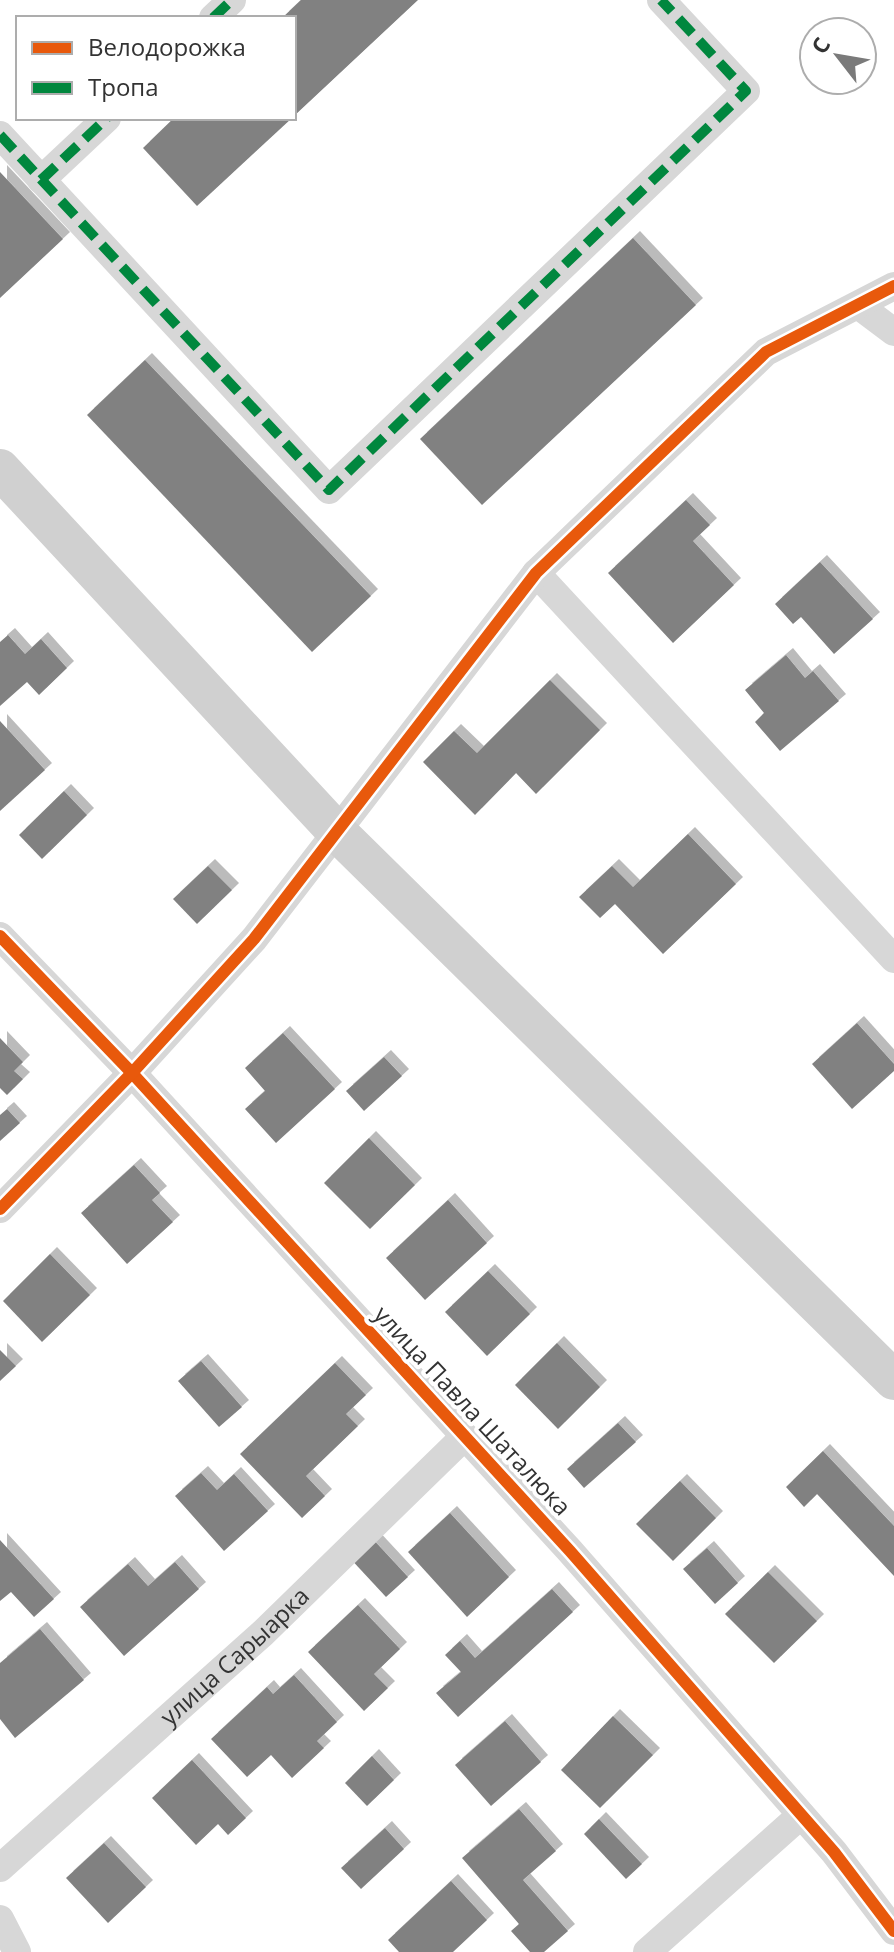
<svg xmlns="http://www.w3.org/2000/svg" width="894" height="1952" font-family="'Open Sans',sans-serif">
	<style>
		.building { fill: #818181; filter: url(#shadow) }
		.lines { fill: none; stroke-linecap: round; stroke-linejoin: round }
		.street { stroke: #d7d7d7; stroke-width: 28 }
		.secondary { stroke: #d0d0d0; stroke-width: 40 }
		.quiet { stroke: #00873e; stroke-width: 10; stroke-dasharray: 20 10; stroke-linecap: butt }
		.cycleway-casing { stroke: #fff; stroke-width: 17 }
		.cycleway { stroke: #e8590c; stroke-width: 12 }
		.labels { text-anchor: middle; stroke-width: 8; stroke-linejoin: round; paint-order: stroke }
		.street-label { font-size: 24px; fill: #333; stroke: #fff }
	</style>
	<defs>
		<filter id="shadow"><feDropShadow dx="7" dy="-7" stdDeviation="0" flood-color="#0004"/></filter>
	</defs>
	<rect width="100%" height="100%" fill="#fff"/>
	<g class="building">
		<polygon points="301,0 418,0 294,116 294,18 282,18"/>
		<polygon points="174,118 292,118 197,206 143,148"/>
		<polygon points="0,172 63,239 0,298"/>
		<polygon points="633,238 696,305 482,505 420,439"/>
		<polygon points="145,360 371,596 312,652 87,415"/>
		<polygon points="686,500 710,525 693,541 734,585 673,643 608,573"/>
		<polygon points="820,562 873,619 834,654 801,617 793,624 775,604"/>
		<polygon points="8,635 25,654 41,639 67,668 39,695 27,682 0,706 0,642"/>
		<polygon points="786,655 805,678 813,671 839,701 780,751 755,722 764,713 745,690"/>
		<polygon points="550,680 600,730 536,794 516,773 475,815 423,762 454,731 477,753"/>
		<polygon points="0,721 45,770 0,811"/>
		<polygon points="64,791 87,815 42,859 19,835"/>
		<polygon points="688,834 736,884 663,954 615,904 600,918 579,897 612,866 633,887"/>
		<polygon points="208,866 232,890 197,924 173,899"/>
		<polygon points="857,1023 894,1064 894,1071 852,1109 812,1064"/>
		<polygon points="283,1033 335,1089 276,1143 245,1109 265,1091 245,1068"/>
		<polygon points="0,1038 23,1062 14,1071 23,1079 7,1095 0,1088"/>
		<polygon points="384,1057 402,1076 364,1111 346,1091"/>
		<polygon points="7,1109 20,1123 0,1141 0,1115"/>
		<polygon points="369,1138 415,1185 370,1229 324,1183"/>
		<polygon points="134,1165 160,1193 152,1200 173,1222 127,1264 81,1213"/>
		<polygon points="448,1200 487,1243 425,1300 386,1258"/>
		<polygon points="50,1254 90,1295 42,1342 3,1301"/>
		<polygon points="488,1271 530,1314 487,1356 445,1312"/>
		<polygon points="557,1343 600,1387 558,1429 515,1385"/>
		<polygon points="0,1350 16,1366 0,1381"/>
		<polygon points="201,1361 242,1407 219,1427 178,1381"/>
		<polygon points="335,1363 366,1395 346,1414 358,1426 306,1476 325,1496 302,1518 240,1454"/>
		<polygon points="618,1423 636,1442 584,1488 567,1469"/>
		<polygon points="823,1451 894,1526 894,1576 817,1494 804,1507 786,1487"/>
		<polygon points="201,1473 217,1490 234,1474 268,1511 224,1551 175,1496"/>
		<polygon points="680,1481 716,1518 673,1561 636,1524"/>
		<polygon points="450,1513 509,1577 467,1617 408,1552"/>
		<polygon points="369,1535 408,1577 386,1597 347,1555"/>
		<polygon points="0,1540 54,1599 34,1617 11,1592 0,1601"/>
		<polygon points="707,1548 738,1583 715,1604 683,1569"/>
		<polygon points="175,1562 199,1589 124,1656 80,1607 128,1564 148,1586"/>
		<polygon points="768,1572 817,1621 774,1663 725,1614"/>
		<polygon points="552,1589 573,1612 458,1717 436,1693 461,1672 445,1655 460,1641 475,1658"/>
		<polygon points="358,1605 400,1649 374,1674 388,1688 364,1711 308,1652"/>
		<polygon points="40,1629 84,1680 15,1738 0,1719 0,1663"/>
		<polygon points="294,1675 337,1722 317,1741 324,1748 292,1778 271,1755 247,1777 211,1739 267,1687 273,1694"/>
		<polygon points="613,1716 653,1755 600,1808 561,1770"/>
		<polygon points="505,1721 541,1762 491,1806 455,1765"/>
		<polygon points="372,1756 394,1780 367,1806 345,1783"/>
		<polygon points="192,1760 246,1818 228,1835 218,1824 196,1845 152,1798"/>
		<polygon points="519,1809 556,1851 523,1880 568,1931 544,1952 530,1952 511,1931 519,1924 462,1858"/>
		<polygon points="599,1819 642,1864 626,1879 584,1834"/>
		<polygon points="385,1828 404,1849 361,1889 341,1868"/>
		<polygon points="104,1843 146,1887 108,1923 66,1878"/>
		<polygon points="451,1881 487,1920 453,1952 399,1952 388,1940"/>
	</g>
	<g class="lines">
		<g class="street">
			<polyline points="213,18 232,0"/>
			<polyline points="0,135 329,490 746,91 661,0"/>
			<polyline points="41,180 107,118"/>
			<polyline points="858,305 894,332"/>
			<polyline points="536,573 894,959"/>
			<polyline points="0,936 132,1073 570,1551 834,1852 894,1931"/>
			<polyline points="0,1209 132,1073 254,939 536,573 766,352 894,286"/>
			<path id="s1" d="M0,1868L263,1633L464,1437"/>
			<polyline points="0,1919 17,1952"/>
			<polyline points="647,1952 801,1815"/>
		</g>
		<polyline class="secondary" points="0,469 336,831 894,1380"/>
		<g class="quiet">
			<polyline points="213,18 232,0"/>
			<polyline points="0,135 329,490 746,91 661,0"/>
			<polyline points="41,180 107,118"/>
		</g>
		<g class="cycleway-casing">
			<g id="cycleway">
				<polyline points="0,936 132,1073 570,1551 834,1852 894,1931"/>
				<polyline points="0,1209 132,1073 254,939 536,573 766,352 894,286"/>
			</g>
		</g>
		<use href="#cycleway" class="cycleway"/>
	</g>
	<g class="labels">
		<g class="street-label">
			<text transform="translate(472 1411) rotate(47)" y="8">улица Павла Шаталюка</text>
			<text dy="8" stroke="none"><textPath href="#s1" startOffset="316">улица Сарыарка</textPath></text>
		</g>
	</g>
	<rect x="16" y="16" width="280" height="104" fill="#ffffff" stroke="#adadad" stroke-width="2"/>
	<rect x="32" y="42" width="40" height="12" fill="#e8590c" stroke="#adadad" stroke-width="2"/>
	<text x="88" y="56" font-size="24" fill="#333333">Велодорожка</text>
	<rect x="32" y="82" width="40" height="12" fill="#00873e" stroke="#adadad" stroke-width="2"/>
	<text x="88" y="96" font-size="24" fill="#333333">Тропа</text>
	<g transform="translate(838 56) rotate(301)"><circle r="38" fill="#ffffff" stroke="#adadad" stroke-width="2"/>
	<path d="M0-6L14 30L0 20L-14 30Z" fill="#7a7a7a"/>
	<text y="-12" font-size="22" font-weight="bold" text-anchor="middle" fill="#333333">С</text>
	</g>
</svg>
